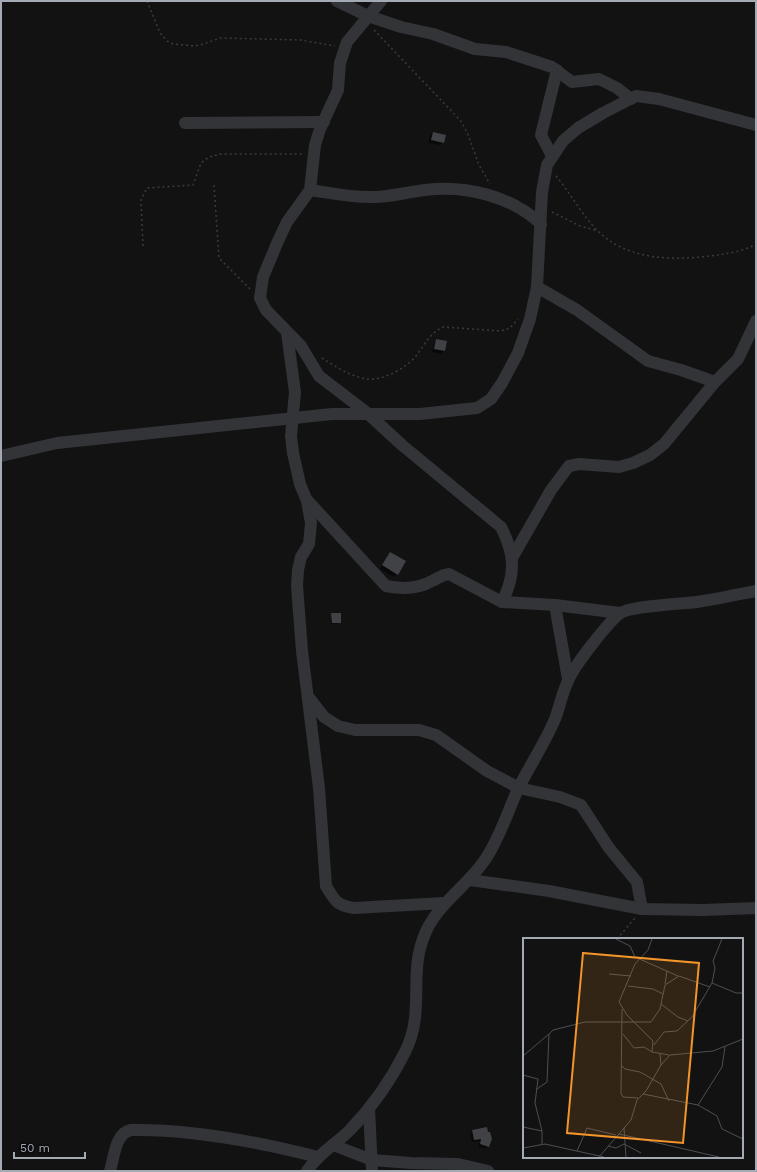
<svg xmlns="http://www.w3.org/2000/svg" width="757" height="1172" font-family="'Work Sans',sans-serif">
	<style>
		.shadow { fill: #0007 }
		.building { fill: #404246 }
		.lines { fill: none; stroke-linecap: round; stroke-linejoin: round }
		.path { stroke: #393b3f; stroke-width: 1.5; stroke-dasharray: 2 3; stroke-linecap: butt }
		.minor { stroke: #333438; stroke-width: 12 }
		.inset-road { fill: none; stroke: #4c4f53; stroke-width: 1 }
		.view { fill: #f3952a; fill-opacity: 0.15; stroke: #f3952a; stroke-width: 2 }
		.inset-edge { fill: none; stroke: #a3aab4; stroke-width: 2 }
	</style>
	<rect width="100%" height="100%" fill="#121213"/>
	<g class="shadow">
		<polygon points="433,133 443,142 440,145 428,143 430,136"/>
		<polygon points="437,340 444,351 441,354 432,352 434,343"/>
		<polygon points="388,556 405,562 394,577 380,569"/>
		<polygon points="332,614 340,622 339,623 331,624"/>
		<polygon points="473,1131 487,1133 491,1139 486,1149 478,1147 480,1141 472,1142 470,1133"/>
	</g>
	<g class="building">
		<polygon points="433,132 446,135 444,143 431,140"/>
		<polygon points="436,339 447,341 445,351 434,349"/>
		<polygon points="390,552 406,561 398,575 382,565"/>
		<polygon points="331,613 341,613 341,623 332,623"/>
		<polygon points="487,1127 488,1132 490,1132 492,1139 489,1147 480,1144 481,1139 474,1140 472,1130"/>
	</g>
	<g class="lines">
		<g class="path">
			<polyline points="147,1 160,33 167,41 173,44 195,46 204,44 220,38 300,40 335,46"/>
			<polyline points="374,30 460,120 467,132 479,165 490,184"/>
			<path d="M556,176C573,196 585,222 606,238C637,262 681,260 718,255C730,253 745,251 756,244"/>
			<polyline points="214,185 219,258 250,289"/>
			<polyline points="552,212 580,226 598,231"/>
			<polyline points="143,246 141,200 147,188 193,185 201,163 209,157 221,154 304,154"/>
			<path d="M322,358C335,366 351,377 367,379C383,381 406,368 416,356C424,345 431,332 443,327L501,331L510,328L518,319"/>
			<polyline points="617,939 635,918"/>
		</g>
		<g class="minor">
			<polyline points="337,1 368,16 401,27 433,34 475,49 506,52 552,67 572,82 599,79 617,88 631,99"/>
			<path d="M381,1L347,42L340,63L338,90L320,129L315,145L310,190L287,222L278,241L263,277L260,298L266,310L301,346L319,376L366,412L402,445L501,527C515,554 516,575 502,602"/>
			<polyline points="185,123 324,122"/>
			<polyline points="552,156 541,135 557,70"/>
			<path d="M310,190C331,193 352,198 374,197C391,197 407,192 425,190C466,185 511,196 541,224"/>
			<polyline points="537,287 577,310 648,361 681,370 715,382"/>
			<path d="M287,333L295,392L291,436L293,453L300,484L307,501L311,523L309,544L301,557L298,570L297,586L302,651L319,788L326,886C335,901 336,905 354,908L444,903"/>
			<polyline points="1,456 57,443 332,414 420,414 477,408 491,399 502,383 518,353 530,319 537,287 542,192 547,165 563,141 578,128 603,113 636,96 659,99 756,125"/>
			<path d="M308,501L386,586C401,589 418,589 432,581C439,578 441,575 449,574L502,602L555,605L620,613"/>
			<polyline points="512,558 551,490 569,466 579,464 619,467 633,463 650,455 664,444 715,382 738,359 756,321"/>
			<polyline points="555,605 568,679"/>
			<polyline points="310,699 324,717 338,726 355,730 419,730 436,735 487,771 519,788 560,797 581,805 609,848 637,882 642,909"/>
			<polyline points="470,880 549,891 642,909 703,910 756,908"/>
			<polyline points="369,1108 372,1171"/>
			<polyline points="333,1145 372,1160 411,1163 458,1164 488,1171"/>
			<path d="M110,1171C114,1158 115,1133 131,1130C192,1129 259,1142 318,1157"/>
			<path d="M307,1171C318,1154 336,1144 350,1130C372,1107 391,1080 405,1052C425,1013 409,976 423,939C435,903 470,886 488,855C501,834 508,811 518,789C530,765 545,743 555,719C560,706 562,693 568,681C573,667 607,624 619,614C628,606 682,604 697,602C717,599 736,595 756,591"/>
		</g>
	</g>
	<g transform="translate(523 938)">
		<rect width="220" height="220" fill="#121213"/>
		<path class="inset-road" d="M93,1L107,8L112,19L155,38M86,36L108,38M189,45L213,55H220M142,46L144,33M105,48L130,51L140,56M138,66L155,79L165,83M99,71L98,155L100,159L115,160M100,96L111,110L121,109L129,114L146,117M131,107L141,94L154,93L169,79L189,45L192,30L190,23L199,1M129,114L130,103L104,77L96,64L112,26L125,12L129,1M137,115L138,127M0,118L26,96M98,127L102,131L117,134L138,146L146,163M0,137L15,141L12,165L19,193M14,151L24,144L26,96L30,92L62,84H128L137,71L142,47L156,38L187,49M120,156L175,167L194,178L199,191L220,201M175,167L199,129L202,109M0,189L19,193V207M101,190L103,219M96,196L196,219M101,206L118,215M85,208L93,210L101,206M0,210L22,206L81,219M54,213L64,190L93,197M76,219L108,182L114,162L123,153L138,127L147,117L190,113L220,101"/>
		<path class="view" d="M60,15L176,25L160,205L44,195Z"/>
		<rect width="220" height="220" class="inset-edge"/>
	</g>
	<rect width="757" height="1172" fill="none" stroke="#a3aab4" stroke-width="4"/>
	<path d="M14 1152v6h71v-6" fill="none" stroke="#a3aab4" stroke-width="2"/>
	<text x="20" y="1152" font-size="12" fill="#a3aab4" stroke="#0d0d0e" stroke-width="3" paint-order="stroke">50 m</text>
</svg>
